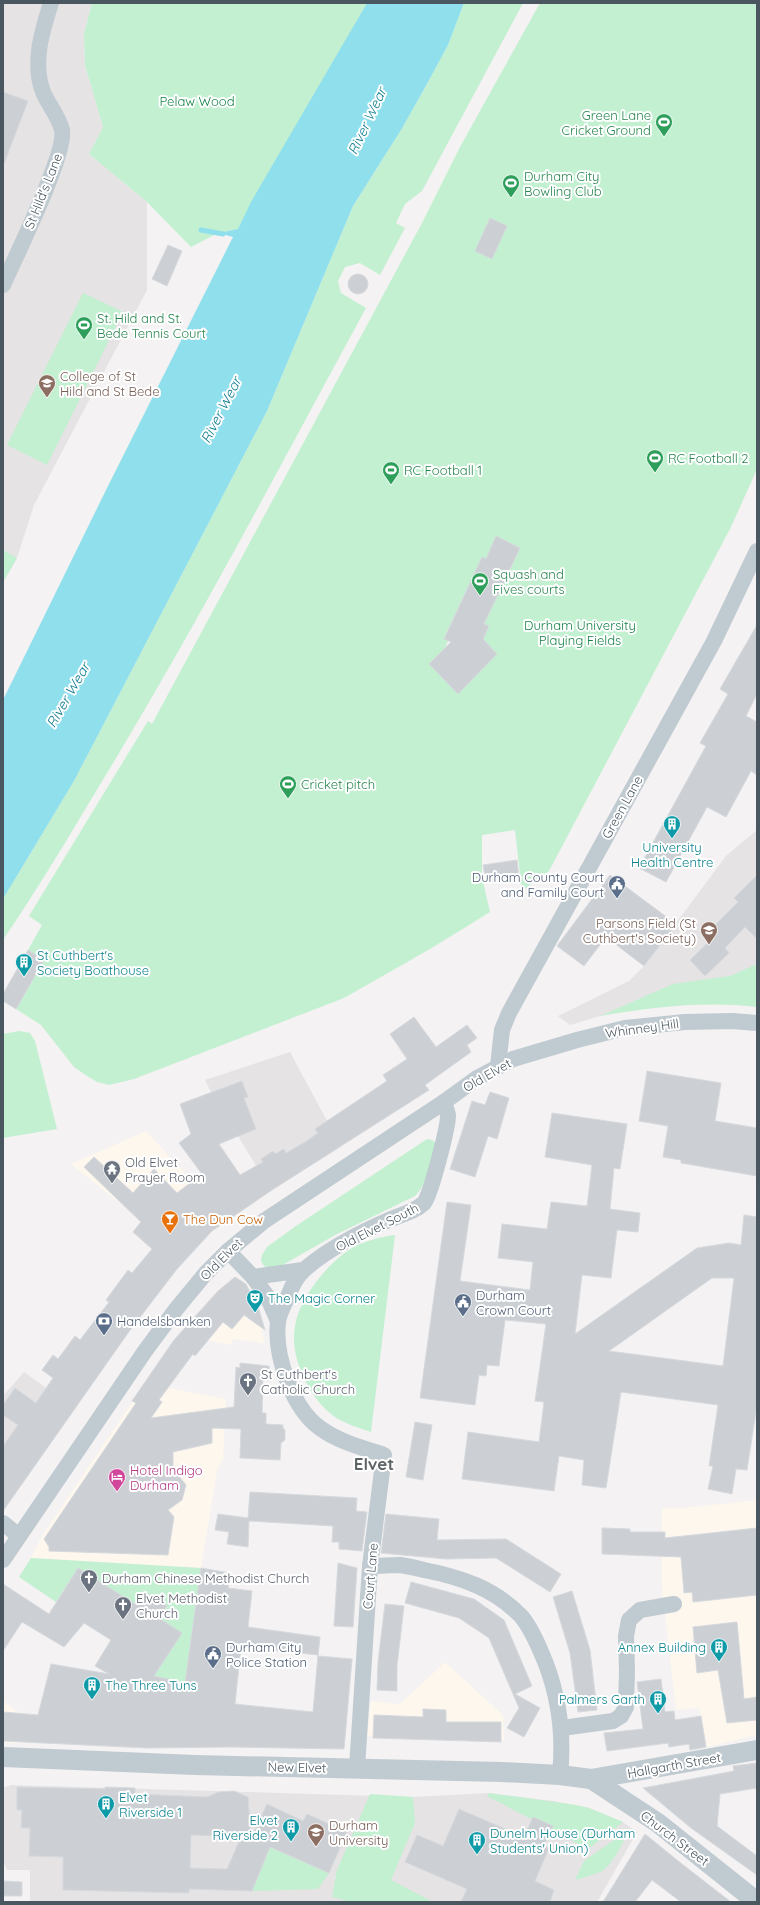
<svg xmlns="http://www.w3.org/2000/svg" width="760" height="1905" font-family="Quicksand,sans-serif">
	<style>
		.commercial { fill: #fdf7ee }
		.education { fill: #e5e3e4 }
		.green { fill: #c2f0d1; fill-rule: evenodd }
		.water { fill: #90dfec }
		.lines { fill: none; stroke-linecap: round; stroke-linejoin: round }
		.stream { stroke: #90dfec; stroke-width: 5 }
		.building { fill: #ccd0d4; stroke: #d6d9dd; fill-rule: evenodd }
		.minor { stroke: #c0cad1; stroke-width: 16 }
		.tertiary { stroke: #c0cad1; stroke-width: 20 }
		.labels { text-anchor: middle; stroke-width: 4; stroke-linejoin: round; paint-order: stroke }
		.park-label { font-size: 13px; fill: #188347; stroke: #fff }
		.leisure-label { font-size: 13px; fill: #27864d; stroke: #fff; text-anchor: start }
		.street-label { font-size: 13px; fill: #4a5760; stroke: #fff }
		.education-label { font-size: 13px; fill: #785e54; stroke: #fff; text-anchor: start }
		.culture-label { font-size: 13px; fill: #0d838f; stroke: #fff; text-anchor: start }
		.service-label { font-size: 13px; fill: #4e5e75; stroke: #fff; text-anchor: start }
		.worship-label { font-size: 13px; fill: #5b616d; stroke: #fff; text-anchor: start }
		.food-label { font-size: 13px; fill: #c56008; stroke: #fff; text-anchor: start }
		.hotel-label { font-size: 13px; fill: #b23c85; stroke: #fff; text-anchor: start }
		.water-label { font-size: 14px; font-style: italic; fill: #0e7d8f; stroke: #fff }
		.district-label { font-size: 17px; font-weight: bold; fill: #5e6367; stroke: #fff }
	</style>
	<rect width="100%" height="100%" fill="#f4f2f2"/>
	<g class="commercial">
		<polygon points="146,1131 197,1186 142,1221 71,1164"/>
		<polygon points="235,1277 246,1283 259,1310 264,1343 232,1339 231,1345 207,1340 184,1330 218,1291"/>
		<polygon points="150,1376 168,1388 226,1399 223,1460 218,1467 201,1568 31,1558 42,1536"/>
		<polygon points="757,1500 757,1735 706,1747 699,1708 676,1710 662,1588 662,1508 683,1508"/>
		<polygon points="445,1662 503,1715 504,1740 367,1736 371,1701 400,1704"/>
		<polygon points="3,1701 21,1714 19,1743 3,1743"/>
	</g>
	<g class="education">
		<polygon points="3,3 92,3 84,34 85,65 103,127 89,154 147,202 147,290 34,505 17,558 3,582"/>
		<polygon points="757,830 757,1007 730,1004 697,1004 649,1007 600,1016 570,1025 558,1016 629,981 644,966 726,856"/>
		<polygon points="290,1052 327,1121 342,1146 317,1162 305,1142 286,1154 299,1173 271,1190 211,1092 205,1080"/>
		<polygon points="24,1372 75,1409 25,1479 3,1463 3,1396"/>
		<polygon points="11,1785 413,1797 489,1793 553,1801 589,1808 623,1822 637,1832 597,1902 30,1902 30,1870 7,1870 3,1862 3,1788"/>
	</g>
	<g class="green">
		<polygon points="92,3 367,3 238,229 218,233 191,247 147,202 89,154 103,127 85,65 84,34"/>
		<path d="M464,3H523L422,191L405,204L396,223L405,228L380,275L360,263L345,267L338,281L341,293L366,308C280,466 197,625 104,778C71,833 39,887 3,940V899L74,781L267,411L353,206L401,130L427,84L448,45Z"/>
		<path d="M540,3H757V469L731,527L549,871L522,891L515,830L482,835V877L490,912L430,949L344,998L134,1079L109,1085L97,1082L87,1076L74,1067L41,1025L16,1009L44,960L28,950L42,925L29,916L148,721L152,724L422,223L460,147ZM496,537L520,548L484,624L489,626L483,639L497,654L458,694L429,664L445,648L448,641L444,638L482,557L486,559Z"/>
		<polygon points="83,293 123,312 47,465 7,445"/>
		<polygon points="3,550 17,558 3,582"/>
		<path d="M757,964V1007C704,1001 653,1007 600,1016L673,984L730,976Z"/>
		<polygon points="19,1031 30,1033 35,1041 57,1129 3,1138 3,1034"/>
		<path d="M427,1139L432,1140L436,1143C430,1160 428,1184 415,1196L335,1235L281,1266L269,1268L264,1266L261,1261L262,1255L267,1247L296,1226Z"/>
		<path d="M395,1235L371,1432C359,1428 346,1424 335,1417C321,1407 310,1392 303,1376C296,1360 292,1343 295,1326C299,1298 330,1260 354,1247C367,1240 381,1237 395,1235Z"/>
		<polygon points="31,1558 201,1568 185,1683 139,1673 130,1655 157,1672 181,1633 159,1618 167,1607 143,1591 135,1604 78,1568 56,1602 19,1577"/>
		<polygon points="489,1793 576,1805 589,1808 623,1822 588,1849 487,1796"/>
		<polygon points="370,1794 413,1797 415,1823 391,1880 433,1902 351,1902 332,1897 337,1870"/>
		<path d="M627,1831C625,1841 612,1865 602,1871C594,1875 584,1877 575,1880L584,1861Z"/>
		<polygon points="270,1847 329,1873 318,1889 252,1891"/>
	</g>
	<polygon class="water" points="367,3 464,3 448,45 427,84 401,130 353,206 267,411 74,781 3,899 3,700 108,486 233,237 218,233 238,229 251,202"/>
	<g class="lines">
		<polyline class="stream" points="201,230 223,234"/>
	</g>
	<g class="building">
		<polygon points="3,92 28,101 4,164 3,164"/>
		<polygon points="490,218 507,226 492,259 475,251"/>
		<polygon points="168,245 182,251 167,286 152,279"/>
		<circle cx="358" cy="284" r="10"/>
		<polygon points="496,536 520,548 484,624 489,626 483,639 497,654 458,694 429,664 451,642 444,639 482,557 486,559"/>
		<polygon points="757,625 757,694 746,716 757,722 757,775 751,771 726,817 707,807 666,882 639,868 706,746 700,743 728,694 720,689"/>
		<polygon points="517,860 519,877 486,882 483,865"/>
		<polygon points="610,875 676,924 644,966 606,937 584,966 557,946"/>
		<polygon points="757,875 757,939 745,927 725,948 729,953 705,976 690,960 718,933 712,928 738,902 734,898"/>
		<polygon points="28,950 44,960 16,1009 3,1001 3,994"/>
		<polygon points="414,1017 436,1047 467,1025 477,1038 467,1045 471,1052 425,1085 429,1090 272,1190 212,1231 177,1269 128,1333 3,1511 3,1446 18,1425 3,1415 3,1405 15,1388 36,1403 53,1378 42,1370 53,1355 58,1359 75,1336 80,1340 109,1302 106,1300 128,1270 132,1273 152,1249 133,1232 141,1222 84,1167 94,1157 133,1193 154,1169 177,1193 202,1174 179,1143 191,1134 180,1104 242,1081 248,1097 244,1098 256,1129 219,1144 240,1175 263,1162 261,1159 273,1151 275,1154 284,1149 286,1153 305,1142 318,1133 315,1129 387,1081 383,1075 407,1059 390,1034"/>
		<polygon points="647,1071 721,1083 715,1121 757,1128 757,1176 681,1163 681,1160 663,1157 668,1126 639,1121"/>
		<polygon points="490,1092 509,1098 497,1139 488,1136 475,1177 450,1169 472,1101 485,1105"/>
		<path d="M552,1113L627,1124L620,1169L614,1168L610,1209L640,1213L638,1232L617,1230L611,1278L582,1275L575,1334L697,1248L729,1243L741,1245L744,1215L757,1217V1405L747,1470L736,1469L732,1494L708,1489L713,1466H709L718,1405L621,1392L606,1488L582,1485L584,1460L559,1456L554,1491L462,1479L468,1432L539,1442L544,1402L535,1401L546,1324L505,1320L499,1366L487,1365L486,1376L479,1375L475,1405L420,1398L447,1202L471,1205L460,1281L530,1290L533,1262L498,1258L502,1224L547,1229L551,1202L587,1206L592,1165L545,1157ZM712,1278H734L723,1366L609,1351Z"/>
		<polygon points="235,1277 246,1284 259,1310 265,1330 244,1315 232,1329 223,1322 195,1356 193,1354 181,1370 159,1400 162,1402 151,1418 234,1407 236,1367 240,1368 240,1363 269,1366 272,1380 263,1380 262,1413 266,1413 266,1424 283,1425 283,1428 285,1430 285,1440 281,1443 280,1460 240,1458 241,1429 212,1428 212,1443 173,1452 173,1469 186,1485 182,1500 168,1510 174,1517 168,1555 49,1551 49,1547 44,1539 136,1403 132,1401 174,1340 218,1291"/>
		<polygon points="415,1422 432,1425 423,1480 406,1477"/>
		<polygon points="250,1492 357,1498 356,1511 367,1512 362,1551 339,1549 339,1542 332,1542 333,1526 249,1521 248,1547 227,1544 229,1532 215,1530 218,1514 248,1518"/>
		<polygon points="386,1514 439,1519 437,1540 506,1539 561,1574 550,1592 496,1558 446,1559 381,1553"/>
		<polygon points="602,1528 630,1529 630,1532 665,1532 665,1538 757,1528 757,1595 693,1602 692,1592 684,1593 681,1557 602,1554"/>
		<polygon points="338,1563 357,1568 353,1627 334,1626"/>
		<path d="M78,1568L135,1604L143,1591L167,1606L159,1618L182,1633L154,1676L185,1683L201,1568L230,1573L228,1588L252,1591L248,1627L320,1637L318,1656L352,1659L344,1749L230,1747L147,1748L3,1741V1712L38,1715L51,1664L109,1674L95,1666L111,1640L84,1623L64,1647L22,1622L3,1651V1584L49,1614ZM241,1647L318,1655L313,1712L235,1704Z"/>
		<polygon points="411,1582 474,1599 504,1620 532,1686 515,1694 540,1708 524,1737 507,1728 519,1708 489,1638 459,1618 405,1603"/>
		<polygon points="572,1591 590,1650 597,1710 578,1712 570,1653 553,1597"/>
		<polygon points="385,1604 404,1606 397,1666 397,1691 377,1690 378,1662"/>
		<polygon points="737,1622 744,1699 757,1697 757,1720 727,1723 718,1670 697,1673 693,1627"/>
		<polygon points="661,1679 665,1712 674,1711 675,1720 701,1716 706,1747 690,1750 689,1744 669,1747 668,1743 607,1751 604,1733 643,1729 637,1682"/>
		<polygon points="423,1709 446,1710 446,1722 501,1722 501,1742 373,1738 374,1715 423,1717"/>
		<polygon points="757,1763 757,1788 720,1794 717,1826 757,1856 757,1875 691,1828 643,1788 734,1771 733,1766"/>
		<path d="M17,1787L105,1789V1787L135,1788V1794L207,1797L219,1792L234,1791L248,1797L251,1838L267,1804L303,1821L307,1814L347,1832L329,1873L270,1847L252,1891L189,1889V1893L63,1890V1857L29,1856L30,1828H21L22,1810H17ZM191,1835L241,1837L227,1869L190,1868Z"/>
		<polygon points="459,1809 524,1837 533,1817 553,1826 544,1846 549,1848 535,1881 554,1890 550,1902 461,1902 467,1889 405,1862 417,1835 443,1846"/>
		<polygon points="645,1834 682,1864 731,1902 681,1902 652,1880 635,1902 603,1902"/>
		<polygon points="3,1881 22,1882 22,1896 3,1896"/>
	</g>
	<g class="lines">
		<g class="minor">
			<path d="M3,285C15,258 67,153 62,130C59,117 48,104 43,92C32,63 42,31 51,3"/>
			<polyline points="498,1066 502,1030 509,1013 714,641 757,551"/>
			<polyline points="228,1251 253,1277 267,1296 278,1321"/>
			<polyline points="253,1277 303,1270"/>
			<polyline points="3,1523 19,1536"/>
			<polyline points="3,1560 145,1351 177,1308 206,1273 228,1251 264,1221 444,1102 477,1078 513,1059 577,1040 625,1028 685,1022 732,1021 757,1023"/>
			<path d="M370,1566C380,1566 390,1565 400,1565C408,1566 416,1568 424,1570C460,1577 494,1588 521,1616C532,1629 540,1649 546,1664C560,1701 564,1736 560,1775"/>
			<polyline points="562,1728 613,1721 621,1716 626,1707 627,1671 626,1636 629,1620 640,1610 674,1604"/>
			<path d="M357,1768L370,1566L384,1455C363,1448 339,1442 320,1428C293,1409 274,1356 278,1322C279,1313 285,1303 289,1294C292,1286 298,1275 305,1269C329,1248 361,1232 391,1219C403,1214 414,1212 424,1203C430,1198 448,1127 448,1116C448,1112 445,1107 444,1102"/>
		</g>
		<g class="tertiary">
			<polyline points="3,1757 195,1765 502,1772 560,1775 591,1779 757,1750"/>
			<polyline points="591,1779 658,1823 757,1902"/>
		</g>
	</g>
	<defs>
		<g id="stadium-pin" transform="scale(0.9)"><path d="M0 17L-7.5 6A9.5 9.5 0 1 1 7.5 6Z" fill="#2e9e5b" stroke="#fff"/><path d="M0-5a6.5 5 0 1 0 0 10a6.5 5 0 1 0 0-10ZM-3.5-1.8h7v3.6h-7Z" fill="#fff"/></g>
		<g id="university-pin" transform="scale(0.9)"><path d="M0 17L-7.5 6A9.5 9.5 0 1 1 7.5 6Z" fill="#8d6e63" stroke="#fff"/><path d="M0-5L7-2L0 1L-7-2ZM-4 1L0 2.5L4 1V4Q0 6-4 4Z" fill="#fff"/></g>
		<g id="building-pin" transform="scale(0.9)"><path d="M0 17L-7.5 6A9.5 9.5 0 1 1 7.5 6Z" fill="#0f9aa8" stroke="#fff"/><path d="M-4-6H4V6H1V3H-1V6H-4ZM-2.5-4.3h1.7v1.8h-1.7ZM.8-4.3h1.7v1.8H.8ZM-2.5-1h1.7V.8h-1.7ZM.8-1h1.7V.8H.8Z" fill="#fff"/></g>
		<g id="civic-pin" transform="scale(0.9)"><path d="M0 17L-7.5 6A9.5 9.5 0 1 1 7.5 6Z" fill="#5c6f8a" stroke="#fff"/><path d="M-.6-6.5H3V-4.5H.6V-3L4-1V1h2V6H-6V1h2V-1L-.6-3ZM-1.2 2.5V6h2.4V2.5Z" fill="#fff"/></g>
		<g id="temple-pin" transform="scale(0.9)"><path d="M0 17L-7.5 6A9.5 9.5 0 1 1 7.5 6Z" fill="#6b7280" stroke="#fff"/><path d="M0-6L5-2H3V0L6.5 2.5H4V6H1.5V3h-3V6H-4V2.5H-6.5L-3 0V-2H-5Z" fill="#fff"/></g>
		<g id="bar-pin" transform="scale(0.9)"><path d="M0 17L-7.5 6A9.5 9.5 0 1 1 7.5 6Z" fill="#e8710a" stroke="#fff"/><path d="M-6-5H6L.8 .8V4.5H3.5V6h-7V4.5H-.8V.8Z" fill="#fff"/></g>
		<g id="theatre-pin" transform="scale(0.9)"><path d="M0 17L-7.5 6A9.5 9.5 0 1 1 7.5 6Z" fill="#0f9aa8" stroke="#fff"/><path d="M-5-5.5Q0-4 5-5.5V0Q5 5 0 6Q-5 5-5 0ZM-3.3-2.5H-1v1.5H-3.3ZM1-2.5H3.3v1.5H1ZM-2.8 1Q0 5.5 2.8 1Z" fill="#fff"/></g>
		<g id="bank-pin" transform="scale(0.9)"><path d="M0 17L-7.5 6A9.5 9.5 0 1 1 7.5 6Z" fill="#5c6f8a" stroke="#fff"/><path d="M-6-4H6V4H-6ZM0-2.3a2.3 2.3 0 1 0 0 4.6a2.3 2.3 0 1 0 0-4.6Z" fill="#fff"/></g>
		<g id="church-pin" transform="scale(0.9)"><path d="M0 17L-7.5 6A9.5 9.5 0 1 1 7.5 6Z" fill="#6b7280" stroke="#fff"/><path d="M-1.2-6h2.4v3.5h3.3v2.4h-3.3V6h-2.4V-.1h-3.3v-2.4h3.3Z" fill="#fff"/></g>
		<g id="hotel-pin" transform="scale(0.9)"><path d="M0 17L-7.5 6A9.5 9.5 0 1 1 7.5 6Z" fill="#d1479c" stroke="#fff"/><path d="M-6-4.5h1.5V1H6V5H4.5V3h-9V5H-6ZM-4 0a1.8 1.8 0 1 1 3.6 0ZM.5 0V-2.5h3Q6-2.5 6 0Z" fill="#fff"/></g>
	</defs>
	<g fill-rule="evenodd">
		<use href="#stadium-pin" x="664" y="122"/>
		<use href="#stadium-pin" x="511" y="183"/>
		<use href="#stadium-pin" x="84" y="325"/>
		<use href="#university-pin" x="47" y="383"/>
		<use href="#stadium-pin" x="655" y="458"/>
		<use href="#stadium-pin" x="391" y="470"/>
		<use href="#stadium-pin" x="480" y="581"/>
		<use href="#stadium-pin" x="288" y="784"/>
		<use href="#building-pin" x="672" y="824"/>
		<use href="#civic-pin" x="617" y="884"/>
		<use href="#university-pin" x="709" y="930"/>
		<use href="#building-pin" x="24" y="962"/>
		<use href="#temple-pin" x="112" y="1169"/>
		<use href="#bar-pin" x="170" y="1219"/>
		<use href="#theatre-pin" x="255" y="1298"/>
		<use href="#civic-pin" x="463" y="1302"/>
		<use href="#bank-pin" x="104" y="1321"/>
		<use href="#church-pin" x="248" y="1381"/>
		<use href="#hotel-pin" x="117" y="1477"/>
		<use href="#church-pin" x="89" y="1578"/>
		<use href="#church-pin" x="123" y="1605"/>
		<use href="#building-pin" x="719" y="1647"/>
		<use href="#civic-pin" x="213" y="1654"/>
		<use href="#building-pin" x="92" y="1685"/>
		<use href="#building-pin" x="658" y="1699"/>
		<use href="#building-pin" x="106" y="1804"/>
		<use href="#building-pin" x="291" y="1827"/>
		<use href="#university-pin" x="316" y="1832"/>
		<use href="#building-pin" x="477" y="1840"/>
	</g>
	<g class="labels">
		<g class="park-label">
			<text x="197" y="106">Pelaw Wood</text>
			<text x="580" y="630">Durham University<tspan x="580" dy="15">Playing Fields</tspan></text>
		</g>
		<g class="leisure-label">
			<text x="651" y="120" text-anchor="end">Green Lane<tspan x="651" dy="15">Cricket Ground</tspan></text>
			<text x="524" y="181">Durham City<tspan x="524" dy="15">Bowling Club</tspan></text>
			<text x="97" y="323">St. Hild and St.<tspan x="97" dy="15">Bede Tennis Court</tspan></text>
			<text x="668" y="463">RC Football 2</text>
			<text x="404" y="475">RC Football 1</text>
			<text x="493" y="579">Squash and<tspan x="493" dy="15">Fives courts</tspan></text>
			<text x="301" y="789">Cricket pitch</text>
		</g>
		<g class="street-label">
			<text transform="translate(43 191) rotate(-68)" y="5">St Hild's Lane</text>
			<text transform="translate(622 807) rotate(-61)" y="5">Green Lane</text>
			<text transform="translate(642 1028) rotate(-8)" y="5">Whinney Hill</text>
			<text transform="translate(487 1075) rotate(-30)" y="5">Old Elvet</text>
			<text transform="translate(377 1227) rotate(-27)" y="5">Old Elvet South</text>
			<text transform="translate(221 1259) rotate(-45)" y="5">Old Elvet</text>
			<text transform="translate(370 1576) rotate(-85)" y="5">Court Lane</text>
			<text transform="translate(674 1765) rotate(-10)" y="5">Hallgarth Street</text>
			<text transform="translate(297 1767) rotate(1)" y="5">New Elvet</text>
			<text transform="translate(675 1838) rotate(37)" y="5">Church Street</text>
		</g>
		<g class="education-label">
			<text x="60" y="381">College of St<tspan x="60" dy="15">Hild and St Bede</tspan></text>
			<text x="696" y="928" text-anchor="end">Parsons Field (St<tspan x="696" dy="15">Cuthbert's Society)</tspan></text>
			<text x="329" y="1830">Durham<tspan x="329" dy="15">University</tspan></text>
		</g>
		<g class="culture-label">
			<text x="672" y="852" text-anchor="middle">University<tspan x="672" dy="15">Health Centre</tspan></text>
			<text x="37" y="960">St Cuthbert's<tspan x="37" dy="15">Society Boathouse</tspan></text>
			<text x="268" y="1303">The Magic Corner</text>
			<text x="706" y="1652" text-anchor="end">Annex Building</text>
			<text x="105" y="1690">The Three Tuns</text>
			<text x="645" y="1704" text-anchor="end">Palmers Garth</text>
			<text x="119" y="1802">Elvet<tspan x="119" dy="15">Riverside 1</tspan></text>
			<text x="278" y="1825" text-anchor="end">Elvet<tspan x="278" dy="15">Riverside 2</tspan></text>
			<text x="490" y="1838">Dunelm House (Durham<tspan x="490" dy="15">Students' Union)</tspan></text>
		</g>
		<g class="service-label">
			<text x="604" y="882" text-anchor="end">Durham County Court<tspan x="604" dy="15">and Family Court</tspan></text>
			<text x="476" y="1300">Durham<tspan x="476" dy="15">Crown Court</tspan></text>
			<text x="117" y="1326">Handelsbanken</text>
			<text x="226" y="1652">Durham City<tspan x="226" dy="15">Police Station</tspan></text>
		</g>
		<g class="worship-label">
			<text x="125" y="1167">Old Elvet<tspan x="125" dy="15">Prayer Room</tspan></text>
			<text x="261" y="1379">St Cuthbert's<tspan x="261" dy="15">Catholic Church</tspan></text>
			<text x="102" y="1583">Durham Chinese Methodist Church</text>
			<text x="136" y="1603">Elvet Methodist<tspan x="136" dy="15">Church</tspan></text>
		</g>
		<g class="food-label">
			<text x="183" y="1224">The Dun Cow</text>
		</g>
		<g class="hotel-label">
			<text x="130" y="1475">Hotel Indigo<tspan x="130" dy="15">Durham</tspan></text>
		</g>
		<g class="water-label">
			<text transform="translate(367 121) rotate(-65)" y="5">River Wear</text>
			<text transform="translate(221 410) rotate(-63)" y="5">River Wear</text>
			<text transform="translate(68 695) rotate(-60)" y="5">River Wear</text>
		</g>
		<g class="district-label">
			<text x="374" y="1470">Elvet</text>
		</g>
	</g>
	<rect width="760" height="1905" fill="none" stroke="#4a5760" stroke-width="8"/>
</svg>
